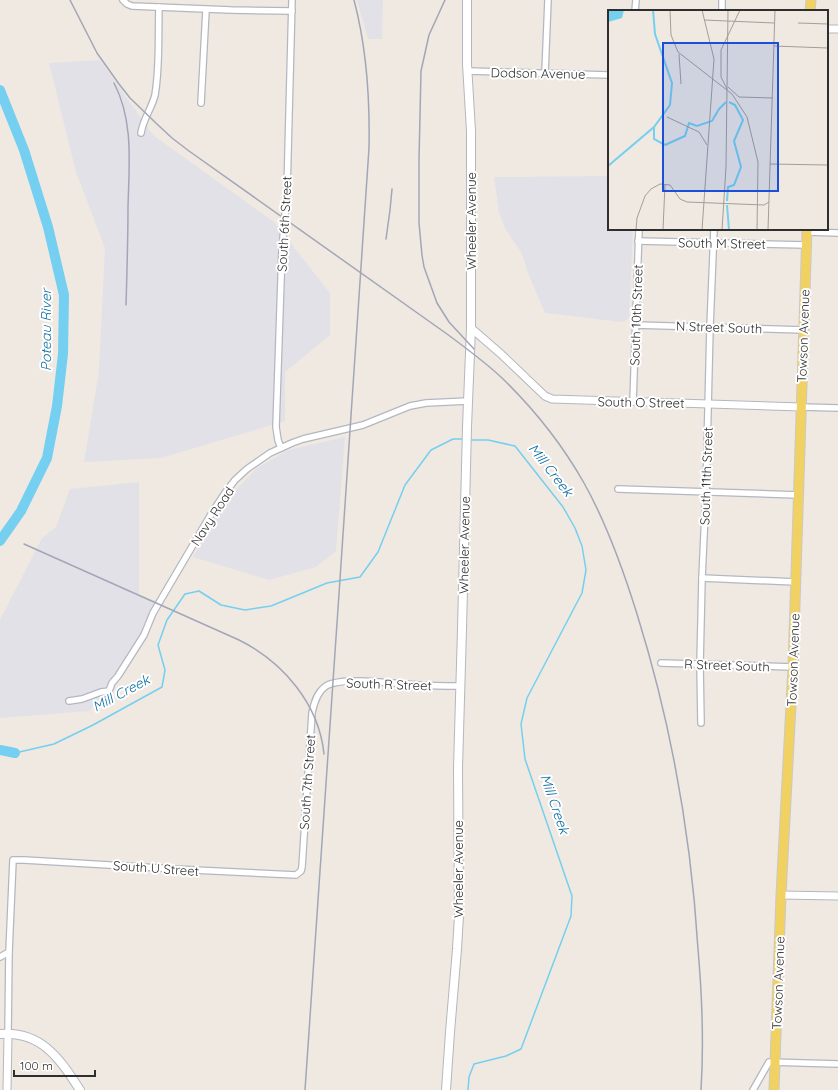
<svg xmlns="http://www.w3.org/2000/svg" width="838" height="1090" font-family="Quicksand,sans-serif">
	<style>
		.industrial { fill: #e3e1e8 }
		.lines { fill: none; stroke-linecap: round; stroke-linejoin: round }
		.stream { stroke: #75cff0; stroke-width: 1.5 }
		.river { stroke: #75cff0; stroke-width: 10 }
		.minor-casing { stroke: #b4b7c1; stroke-width: 8 }
		.tertiary-casing { stroke: #b4b7c1; stroke-width: 9 }
		.secondary-casing { stroke: #b4b7c1; stroke-width: 10 }
		.primary-casing { stroke: #c9c9c9; stroke-width: 11 }
		.minor { stroke: #fff; stroke-width: 5.5 }
		.tertiary { stroke: #fff; stroke-width: 7 }
		.secondary { stroke: #fff; stroke-width: 8 }
		.primary { stroke: #f2d163; stroke-width: 9 }
		.rail { stroke: #a3a6b8; stroke-width: 1.5 }
		.labels { text-anchor: middle; stroke-width: 4; stroke-linejoin: round; paint-order: stroke }
		.street-label { font-size: 13px; fill: #2e2e2e; stroke: #fff }
		.water-label { font-size: 14px; font-style: italic; fill: #0d6fa3; stroke: #fff }
		.inset-river { fill: none; stroke: #75cff0; stroke-width: 2 }
		.inset-road { fill: none; stroke: #a29e99; stroke-width: 1 }
		.view { fill: #1d4ed8; fill-opacity: 0.15; stroke: #1d4ed8; stroke-width: 2 }
		.inset-edge { fill: none; stroke: #2e2e2e; stroke-width: 2 }
	</style>
	<rect width="100%" height="100%" fill="#efe9e1"/>
	<g class="industrial">
		<polygon points="357,0 383,0 382,39 368,39"/>
		<polygon points="100,60 153,135 274,222 330,293 330,335 285,372 285,421 161,458 84,462 99,371 105,248 76,172 49,63"/>
		<polygon points="609,176 609,229 633,229 629,318 623,322 545,313 530,278 521,252 506,230 499,213 494,177"/>
		<polygon points="345,437 336,551 316,567 269,580 193,557 220,507 257,468 288,450"/>
		<polygon points="139,482 139,596 158,601 129,660 89,711 0,718 0,620 42,538 56,527 70,489"/>
	</g>
	<g class="lines">
		<g class="stream">
			<polyline points="15,753 54,744 93,725 162,687 165,670 158,645 167,620 185,594 199,591 221,605 245,610 271,606 327,583 360,577 378,552 405,485 431,450 453,439 464,439"/>
			<polyline points="468,1090 469,1077 474,1064 506,1056 521,1049 571,916 572,896 525,759 521,724 527,698 582,593 586,570 582,546 575,528 563,507 515,446 488,440 470,440"/>
		</g>
		<g class="river">
			<polyline points="0,90 24,150 48,227 64,295 63,354 57,406 47,458 21,511 0,541"/>
			<polyline points="0,750 15,753"/>
		</g>
		<g class="minor-casing">
			<g id="minor">
				<polyline points="123,0 127,4 132,6 231,10 292,11"/>
				<polyline points="635,11 636,0"/>
				<polyline points="722,11 722,0"/>
				<polyline points="468,71 609,75"/>
				<polyline points="545,73 548,0"/>
				<polyline points="201,103 206,10"/>
				<path d="M141,133C143,119 152,108 155,95C160,66 158,36 159,7"/>
				<polyline points="807,232 838,233"/>
				<polyline points="638,241 806,245"/>
				<polyline points="635,325 804,330"/>
				<polyline points="633,402 639,229"/>
				<polyline points="801,407 838,408"/>
				<polyline points="281,448 278,440 276,427 282,250 287,191 292,0"/>
				<polyline points="618,489 798,495"/>
				<polyline points="702,578 796,582"/>
				<polyline points="661,663 793,667"/>
				<polyline points="69,701 82,699 101,692 109,691 112,683 118,676 144,635 153,613 213,511 225,493 235,480 247,469 270,453 292,443 303,439 363,425 410,406 426,403 468,401"/>
				<polyline points="701,723 700,664 702,578 706,491 710,327 714,229"/>
				<polyline points="0,957 9,952"/>
				<path d="M8,1034L9,952L13,860H24L194,870L296,875L301,871L302,867L312,713C314,703 317,692 326,686C343,676 396,684 418,685C432,686 446,686 461,686"/>
				<polyline points="753,1090 769,1062 838,1064"/>
			</g>
		</g>
		<g class="tertiary-casing">
			<g id="tertiary">
				<polyline points="827,29 838,29"/>
				<polyline points="471,328 501,354 545,396 552,399 801,407"/>
				<polyline points="781,895 838,896"/>
				<polyline points="7,1090 8,1034"/>
			</g>
		</g>
		<g class="secondary-casing">
			<g id="secondary">
				<path d="M0,1034C42,1031 60,1059 80,1090"/>
				<polyline points="446,1090 450,1032 457,949 459,916 458,768 462,629 467,427 471,328 471,131 467,64 467,0"/>
			</g>
		</g>
		<g class="primary-casing">
			<g id="primary">
				<polyline points="810,11 811,0"/>
				<polyline points="774,1090 781,895 793,667 807,229"/>
			</g>
		</g>
		<use href="#minor" class="minor"/>
		<use href="#tertiary" class="tertiary"/>
		<use href="#secondary" class="secondary"/>
		<use href="#primary" class="primary"/>
		<g class="rail">
			<path d="M70,0L97,53L119,84L130,98L158,125L172,138L189,151L447,334C466,348 485,362 502,378C533,408 563,446 584,483C607,524 623,569 637,614C671,723 691,835 698,949C702,995 704,1043 701,1090"/>
			<polyline points="445,0 429,35 421,71 419,160 419,223 422,255 424,267 437,303 449,322 474,349"/>
			<path d="M114,83C134,121 129,165 128,207C128,239 127,272 126,305"/>
			<polyline points="386,239 390,210 392,189"/>
			<path d="M24,544L239,640C283,662 319,704 324,754"/>
			<path d="M305,1090L339,594L369,148C370,98 367,49 354,0"/>
		</g>
	</g>
	<g class="labels">
		<g class="street-label">
			<text transform="translate(538 73) rotate(1)" y="5">Dodson Avenue</text>
			<text transform="translate(471 221) rotate(-90)" y="5">Wheeler Avenue</text>
			<text transform="translate(284 224) rotate(-87)" y="5">South 6th Street</text>
			<text transform="translate(722 243) rotate(1)" y="5">South M Street</text>
			<text transform="translate(636 315) rotate(-88)" y="5">South 10th Street</text>
			<text transform="translate(719 327) rotate(2)" y="5">N Street South</text>
			<text transform="translate(803 336) rotate(-88)" y="5">Towson Avenue</text>
			<text transform="translate(641 402) rotate(1)" y="5">South O Street</text>
			<text transform="translate(706 476) rotate(-88)" y="5">South 11th Street</text>
			<text transform="translate(212 516) rotate(-57)" y="5">Navy Road</text>
			<text transform="translate(464 545) rotate(-89)" y="5">Wheeler Avenue</text>
			<text transform="translate(793 660) rotate(-88)" y="5">Towson Avenue</text>
			<text transform="translate(727 665) rotate(2)" y="5">R Street South</text>
			<text transform="translate(389 684) rotate(2)" y="5">South R Street</text>
			<text transform="translate(307 782) rotate(-86)" y="5">South 7th Street</text>
			<text transform="translate(156 868) rotate(4)" y="5">South U Street</text>
			<text transform="translate(458 869) rotate(-90)" y="5">Wheeler Avenue</text>
			<text transform="translate(778 983) rotate(-88)" y="5">Towson Avenue</text>
		</g>
		<g class="water-label">
			<text transform="translate(46 330) rotate(-90)" y="5">Poteau River</text>
			<text transform="translate(551 470) rotate(52)" y="5">Mill Creek</text>
			<text transform="translate(121 693) rotate(-28)" y="5">Mill Creek</text>
			<text transform="translate(555 804) rotate(71)" y="5">Mill Creek</text>
		</g>
	</g>
	<g transform="translate(608 10)">
		<rect width="220" height="220" fill="#efe9e1"/>
		<path d="M16,0L14,8L0,12V1Z" fill="#75cff0"/>
		<path class="inset-river" d="M46,117V129L57,135M57,135L77,126L81,113L89,116L104,111L111,99L118,92M0,156L46,117L62,95L64,73L47,24L45,0M119,191L120,177L126,175L133,157L126,131L135,110L127,95L121,92M119,195L121,220"/>
		<path class="inset-road" d="M62,0L63,25L70,42L124,84L139,107L150,152L149,220M94,0L106,49L94,220M96,10L166,13M190,13L220,14M166,36L220,38M71,44L73,74M120,77L131,87L165,88M119,79L113,67V40L132,0M59,107L91,122L99,135M162,154L220,155M28,220L29,208L37,186L43,179L52,174L62,175L72,189L79,192L156,195L161,192M55,220L57,174M114,220L118,157L120,0M160,220L167,0"/>
		<path class="view" d="M55,33H170V181H55Z"/>
		<rect width="220" height="220" class="inset-edge"/>
	</g>
	<path d="M14 1070v6h81v-6" fill="none" stroke="#2e2e2e" stroke-width="2"/>
	<text x="20" y="1070" font-size="12" fill="#2e2e2e" stroke="#ffffff" stroke-width="3" paint-order="stroke">100 m</text>
</svg>
